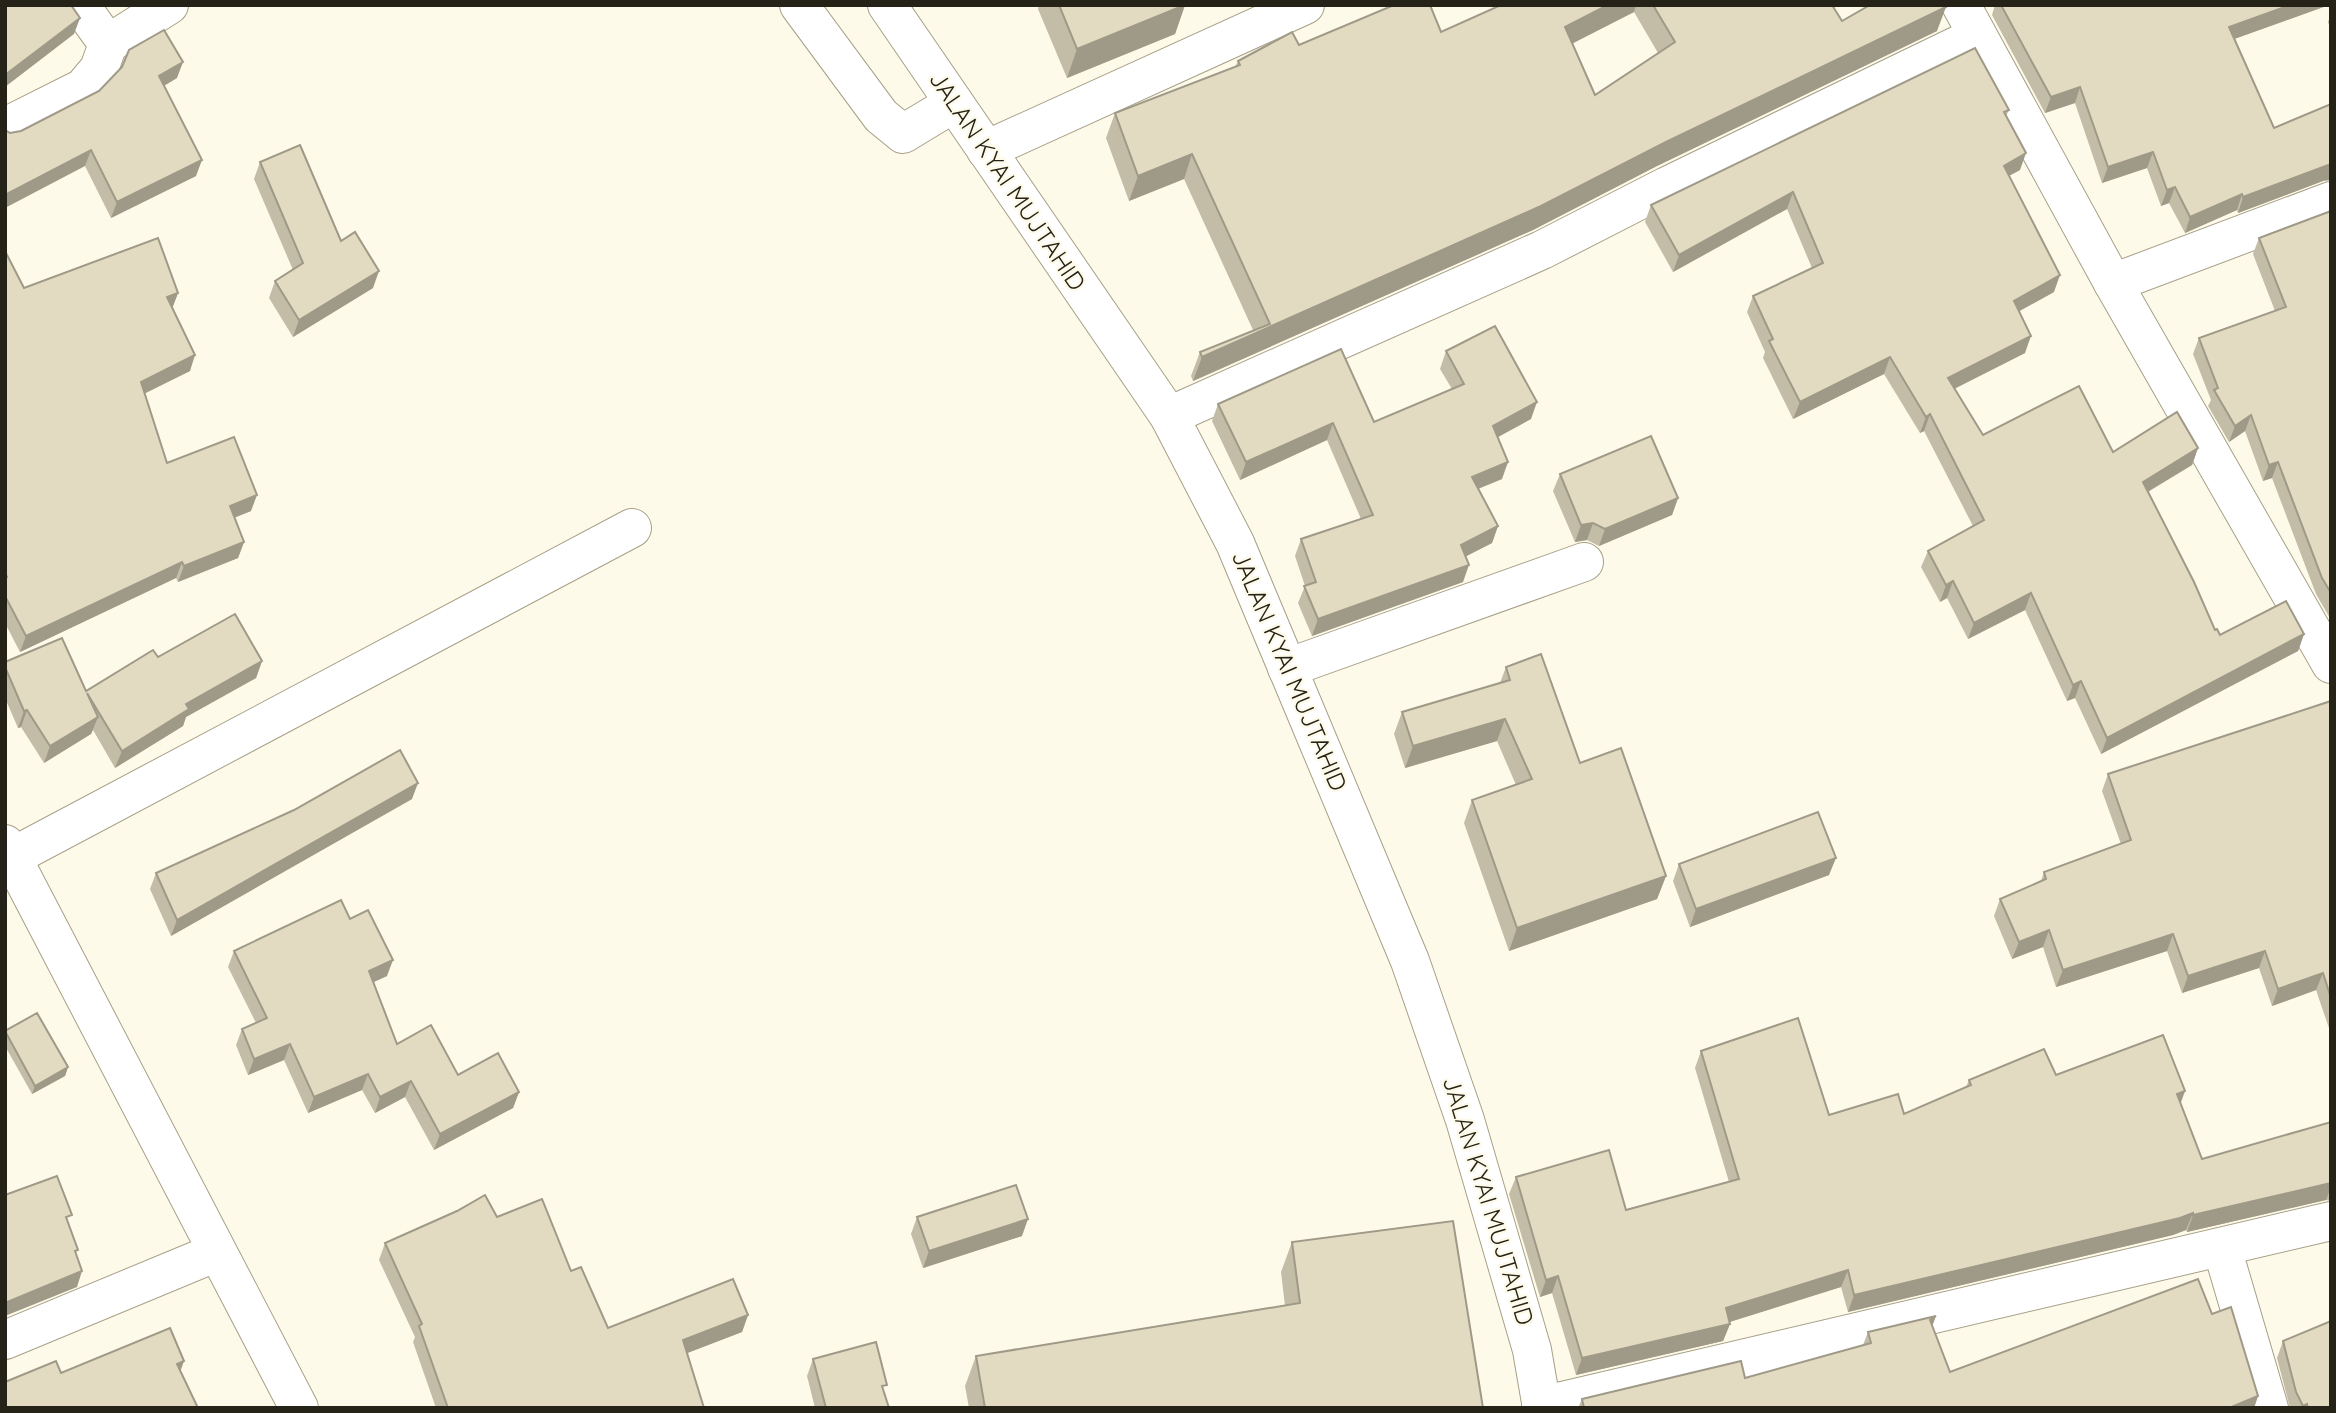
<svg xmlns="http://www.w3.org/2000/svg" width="2336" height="1413" font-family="Quicksand,sans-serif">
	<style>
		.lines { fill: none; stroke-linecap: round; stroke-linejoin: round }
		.minor-casing { stroke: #a7a087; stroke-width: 40 }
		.minor { stroke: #fff; stroke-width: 38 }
		.wall { fill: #c3bca6; fill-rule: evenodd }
		.shaded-wall { fill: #9f9987 }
		.building { fill: #e3dbc1; stroke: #9f9987; stroke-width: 2 }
		.labels { text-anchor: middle; stroke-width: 5; stroke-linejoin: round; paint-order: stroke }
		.street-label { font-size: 24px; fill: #252218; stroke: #fefaea }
	</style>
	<rect width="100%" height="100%" fill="#fefaea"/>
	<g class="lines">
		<g class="minor-casing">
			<g id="minor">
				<polyline points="799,5 881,116 903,134 954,103"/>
				<polyline points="887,5 1169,416 1235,543 1410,961 1465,1120 1532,1350 1542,1408"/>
				<polyline points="1961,5 2113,283 2331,664"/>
				<polyline points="108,44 169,5"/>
				<polyline points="5,127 83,88 99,69 108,44 80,5"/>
				<polyline points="986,150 1305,5"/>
				<polyline points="2113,283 2331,201"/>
				<polyline points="1169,416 1542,250 1667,186 1977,36"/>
				<polyline points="1287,668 1584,562"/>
				<polyline points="5,844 299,1408"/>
				<polyline points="12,857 632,528"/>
				<polyline points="2222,1248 2269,1408"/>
				<polyline points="5,1340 217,1252"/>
				<polyline points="1541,1406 2331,1221"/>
			</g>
		</g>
		<use href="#minor" class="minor"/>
	</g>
	<g class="wall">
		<polygon points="1039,5 1185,5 1175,34 1067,78 1038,9"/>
		<path d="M1501,5H1832L1842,21L1937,31L1657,166L1533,230L1193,381L1191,376L1200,352L1253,330L1184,179L1129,201L1106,138L1115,113L1235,67L1238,61L1299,45L1441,32ZM1634,12L1658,53L1595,95L1572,43Z"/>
		<polygon points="1995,5 2329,5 2234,39 2274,128 2323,181 2238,213 2237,210 2185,233 2169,203 2161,206 2147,168 2102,183 2075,103 2045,113 1992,15"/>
		<polygon points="2331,13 2331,31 2328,22"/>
		<polygon points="177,78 164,86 196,176 111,218 85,166 10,133 21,131"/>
		<polygon points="2009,110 2006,116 2020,170 2009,176 2054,292 2019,311 2025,353 1954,389 1983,435 2113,452 2198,448 2192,465 2148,492 2215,630 2220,635 2304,634 2298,651 2101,754 2075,698 2067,701 2025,610 1968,639 1947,598 1940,602 1921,567 1928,551 1973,526 1924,431 1920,433 1884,374 1793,419 1763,358 1765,352 1747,312 1753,296 1812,268 1787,209 1673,272 1645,222 1651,205"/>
		<polygon points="260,162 341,241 373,288 293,337 269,298 275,281 293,270 254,179"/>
		<polygon points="2331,211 2331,620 2316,594 2272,478 2263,481 2245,431 2229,442 2208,406 2211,400 2193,354 2199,338 2275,311 2253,254 2259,238"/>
		<polygon points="5,251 24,288 178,293 172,308 190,371 144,394 167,463 251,511 235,517 244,542 238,558 178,582 176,578 20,652 5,623"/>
		<polygon points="1446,351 1531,419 1498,437 1502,479 1478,489 1498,526 1492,543 1466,556 1463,582 1312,636 1298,603 1305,586 1295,556 1301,539 1361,519 1327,440 1240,480 1212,421 1218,404 1374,422 1452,389 1440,369"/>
		<polygon points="1560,474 1678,498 1672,515 1599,546 1587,540 1575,542 1553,491"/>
		<polygon points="158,657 262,661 256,678 186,717 183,726 115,768 93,730 91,734 44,763 21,727 18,728 5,698 5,662 86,691"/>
		<polygon points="1506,667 1666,876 1657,899 1509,951 1464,823 1472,800 1516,785 1497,741 1405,768 1394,734 1402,712 1500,683"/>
		<polygon points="2331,701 2331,1034 2316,990 2272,1006 2259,968 2182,993 2167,951 2056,987 2043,947 2012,959 1994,916 2000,899 2041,881 2044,872 2121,844 2102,791 2108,774"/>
		<polygon points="412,799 171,936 150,889 156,873 294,810"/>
		<polygon points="1679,864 1829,875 1690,927 1673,881"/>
		<polygon points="350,919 387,976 373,982 397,1044 458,1075 519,1092 513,1108 434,1150 405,1097 375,1113 362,1090 308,1113 284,1060 248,1075 236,1045 242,1029 256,1023 228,967 234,951"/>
		<polygon points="5,1031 68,1067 65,1076 32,1094 5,1046"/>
		<polygon points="1701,1051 1829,1115 1904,1114 1966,1087 1969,1080 2056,1075 2181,1104 2202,1159 2331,1122 2331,1201 2326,1200 2187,1232 2186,1230 2173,1235 1848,1312 1841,1287 1729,1322 1730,1324 1723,1341 1576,1375 1552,1293 1540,1297 1509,1194 1516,1177 1626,1210 1729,1182 1695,1068"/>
		<polygon points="497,1217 571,1271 608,1328 748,1315 742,1332 687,1353 704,1408 436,1408 413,1342 415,1337 379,1260 385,1243"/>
		<polygon points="917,1217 1022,1236 923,1268 911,1234"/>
		<polygon points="1292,1242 1483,1408 969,1408 965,1386 976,1356 1285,1306 1281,1272"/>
		<polygon points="2212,1314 2258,1396 2254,1408 1578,1408 1582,1399 1745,1378 1863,1345 1868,1332 1932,1327 1950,1372"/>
		<polygon points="2283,1341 2331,1408 2290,1408 2277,1358"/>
		<polygon points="813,1359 885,1393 889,1408 815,1408 807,1376"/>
	</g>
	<g class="shaded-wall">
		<polygon points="1185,5 1175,34 1067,78 1077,49"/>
		<polygon points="1608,5 1636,5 1634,12 1556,52 1565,27"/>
		<polygon points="2290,5 2329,5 2223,43 2229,27"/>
		<polygon points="1946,7 1937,31 1657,166 1533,230 1193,381 1202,357 1666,142"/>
		<polygon points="80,18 74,34 5,87 5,75"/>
		<polygon points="183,62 177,78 153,92 159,76"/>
		<polygon points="2080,87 2075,103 2045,113 2051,97"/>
		<polygon points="91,150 85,166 5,208 5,195"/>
		<polygon points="2153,152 2147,168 2102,183 2108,167"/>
		<polygon points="2026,153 2020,170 1997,182 2004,166"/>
		<polygon points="1192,154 1184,179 1129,201 1138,176"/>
		<polygon points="202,160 196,176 111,218 117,202"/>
		<polygon points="2331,164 2331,180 2323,181 2238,213 2243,197"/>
		<polygon points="2175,187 2169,203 2161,206 2167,190"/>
		<polygon points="1793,192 1787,209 1673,272 1679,255"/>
		<polygon points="2242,194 2237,210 2185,233 2190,217"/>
		<polygon points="379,271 373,288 293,337 299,320"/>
		<polygon points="2060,275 2054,292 2007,318 2014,301"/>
		<polygon points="178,293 172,309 167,297"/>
		<polygon points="2031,336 2025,353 1942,395 1948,378"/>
		<polygon points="195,355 190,371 135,398 141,382"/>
		<polygon points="1890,357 1884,374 1793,419 1800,402"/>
		<polygon points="1537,402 1531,419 1487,443 1493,426"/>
		<polygon points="1930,414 1924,431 1920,433 1926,417"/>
		<polygon points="2251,415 2245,431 2229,442 2235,426"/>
		<polygon points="1333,423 1327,440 1240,480 1246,462"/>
		<polygon points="2198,448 2192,465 2137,498 2143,482"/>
		<polygon points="1508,462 1502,479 1465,494 1472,477"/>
		<polygon points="2278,462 2272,478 2263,481 2269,465"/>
		<polygon points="257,495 251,511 224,522 230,506"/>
		<polygon points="1678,498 1672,515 1599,546 1605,529"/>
		<polygon points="1593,523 1587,540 1575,542 1581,525"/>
		<polygon points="1498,526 1492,543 1455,562 1461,545"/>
		<polygon points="244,542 238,558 178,582 184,566"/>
		<polygon points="182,562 176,578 20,652 26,636"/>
		<polygon points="1469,565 1463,582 1312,636 1318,619"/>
		<polygon points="1953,581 1947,598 1940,602 1946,585"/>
		<polygon points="2031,593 2025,610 1968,639 1974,623"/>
		<polygon points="2304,634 2298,651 2101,754 2107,738"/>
		<polygon points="262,661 256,678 186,717 183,726 115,768 122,751 186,704"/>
		<polygon points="2081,681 2075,698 2067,701 2073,685"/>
		<polygon points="27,710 21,727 18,728 24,711"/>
		<polygon points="98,717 91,734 44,763 50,746"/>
		<polygon points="1505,719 1497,741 1405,768 1413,746"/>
		<polygon points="418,783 412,799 171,936 177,920"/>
		<polygon points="1836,858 1829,875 1690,927 1696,909"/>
		<polygon points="1666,876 1657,899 1509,951 1517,928"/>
		<polygon points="2049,930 2043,947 2012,959 2019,942"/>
		<polygon points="2173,934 2167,951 2056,987 2063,970"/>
		<polygon points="2265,951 2259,968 2182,993 2188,976"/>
		<polygon points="393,960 387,976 363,987 369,971"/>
		<polygon points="2323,973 2316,990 2272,1006 2278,989"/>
		<polygon points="290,1044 284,1060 248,1075 254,1059"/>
		<polygon points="68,1067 65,1076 32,1094 35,1086"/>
		<polygon points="368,1074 362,1090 308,1113 314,1097"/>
		<polygon points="411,1081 405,1097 375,1113 380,1097"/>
		<polygon points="2185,1091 2179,1108 2177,1094"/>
		<polygon points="519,1092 513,1108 434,1150 440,1134"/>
		<polygon points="2331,1183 2331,1187 2326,1200 2187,1232 2193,1215"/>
		<polygon points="2193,1213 2186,1230 2173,1235 1848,1312 1854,1295"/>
		<polygon points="1028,1219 1022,1236 923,1268 929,1251"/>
		<polygon points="1848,1270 1841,1287 1720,1325 1726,1308"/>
		<polygon points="82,1271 77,1287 5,1316 5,1303"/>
		<polygon points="1558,1276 1552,1293 1540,1297 1546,1280"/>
		<polygon points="748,1315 742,1332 677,1357 683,1340"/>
		<polygon points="1936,1316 1928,1338 1930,1320"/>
		<polygon points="1730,1324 1723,1341 1576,1375 1582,1358"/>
		<polygon points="184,1361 178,1378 177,1364"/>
		<polygon points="2258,1396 2254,1408 2229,1408"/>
	</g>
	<g class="building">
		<polygon points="5,5 71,5 80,18 5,75"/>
		<polygon points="1059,5 1185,5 1077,49"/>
		<polygon points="1394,5 1430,5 1441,32 1501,5 1608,5 1565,27 1595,95 1675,42 1653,5 1832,5 1842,21 1870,5 1945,5 1946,7 1666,142 1541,206 1202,357 1200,352 1270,324 1192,154 1138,176 1115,113 1240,65 1238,61 1292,32 1299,45"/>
		<polygon points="2001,5 2290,5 2229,27 2274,128 2331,104 2331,164 2243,197 2242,194 2190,217 2175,187 2167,190 2153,152 2108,167 2080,87 2051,97"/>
		<polygon points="164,30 183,62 159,76 202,160 117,202 91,150 5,195 5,130 10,133 21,131 99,91 122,67 129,50"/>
		<polygon points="1975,48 2009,110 2004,112 2026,153 2004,166 2060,275 2014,301 2031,336 1948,378 1983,435 2079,386 2113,452 2177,412 2198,448 2143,482 2194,582 2215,630 2217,629 2220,635 2286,601 2304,634 2107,738 2081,681 2073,685 2031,593 1974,623 1953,581 1946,585 1928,551 1984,520 1930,414 1926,417 1890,357 1800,402 1769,341 1773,339 1753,296 1823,263 1793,192 1679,255 1651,205"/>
		<polygon points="300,145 341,241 355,232 379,271 299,320 275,281 303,263 260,162"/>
		<polygon points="2331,211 2331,593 2322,578 2278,462 2269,465 2251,415 2235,426 2214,390 2218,388 2199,338 2286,307 2259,238"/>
		<polygon points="158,238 178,293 167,297 195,355 141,382 167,463 234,437 257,495 230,506 244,542 184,566 182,562 26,636 5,596 5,578 7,577 5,573 5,251 24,288"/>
		<polygon points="1495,326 1537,402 1493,426 1508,462 1472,477 1498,526 1461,545 1469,565 1318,619 1304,586 1316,582 1301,539 1373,515 1333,423 1246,462 1218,404 1341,349 1374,422 1464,384 1446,351"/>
		<polygon points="1651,436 1678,498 1605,529 1593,523 1581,525 1560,474"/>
		<polygon points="235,614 262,661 186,704 189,709 122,751 87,693 98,717 50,746 27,710 24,711 5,667 5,662 62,638 86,691 153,650 158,657"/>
		<polygon points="1541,654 1580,763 1621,748 1666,876 1517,928 1472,800 1532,779 1505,719 1413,746 1402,712 1510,680 1506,667"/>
		<polygon points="2331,701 2331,998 2323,973 2278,989 2265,951 2188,976 2173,934 2063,970 2049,930 2019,942 2000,899 2046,879 2044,872 2131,840 2108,774"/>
		<polygon points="400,750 418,783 177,920 156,873 294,810"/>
		<polygon points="1818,812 1836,858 1696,909 1679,864"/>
		<polygon points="341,900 350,919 368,910 393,960 369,971 397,1044 431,1025 458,1075 498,1053 519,1092 440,1134 411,1081 380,1097 368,1074 314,1097 290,1044 254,1059 242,1029 267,1018 234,951"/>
		<polygon points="37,1013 68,1067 35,1086 5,1031"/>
		<polygon points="1798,1018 1829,1115 1898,1094 1904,1114 1971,1085 1969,1080 2044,1049 2056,1075 2163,1035 2185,1091 2177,1094 2202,1159 2331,1122 2331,1183 2193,1215 2193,1213 2180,1218 1854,1295 1848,1270 1726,1308 1730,1324 1582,1358 1558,1276 1546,1280 1516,1177 1609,1150 1626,1210 1739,1179 1701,1051"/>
		<polygon points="57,1176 72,1215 66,1217 78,1250 75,1251 82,1271 5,1303 5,1195"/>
		<polygon points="1016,1185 1028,1219 929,1251 917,1217"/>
		<polygon points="485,1195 497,1217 542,1199 571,1271 581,1267 608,1328 733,1279 748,1315 683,1340 704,1408 448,1408 419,1326 422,1324 385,1243 457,1211"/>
		<polygon points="1453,1221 1483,1408 985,1408 976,1356 1300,1303 1292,1242"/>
		<polygon points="2198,1279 2212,1314 2231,1307 2258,1396 2229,1408 1584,1408 1582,1399 1741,1361 1745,1378 1871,1343 1868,1332 1936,1316 1930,1320 1950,1372"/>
		<polygon points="2331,1321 2331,1408 2308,1408 2307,1404 2303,1406 2296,1392 2283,1341"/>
		<polygon points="170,1328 184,1361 177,1364 198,1408 5,1408 5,1382 56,1361 61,1373"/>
		<polygon points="876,1342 887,1385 882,1386 889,1408 826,1408 813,1359"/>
	</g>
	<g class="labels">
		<g class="street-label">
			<text transform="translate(1007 181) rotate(56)" y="8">JALAN KYAI MUJTAHID</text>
			<text transform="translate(1289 671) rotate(67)" y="8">JALAN KYAI MUJTAHID</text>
			<text transform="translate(1488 1201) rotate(73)" y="8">JALAN KYAI MUJTAHID</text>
		</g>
	</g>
	<rect width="2336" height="1413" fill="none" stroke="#252218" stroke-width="14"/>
</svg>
